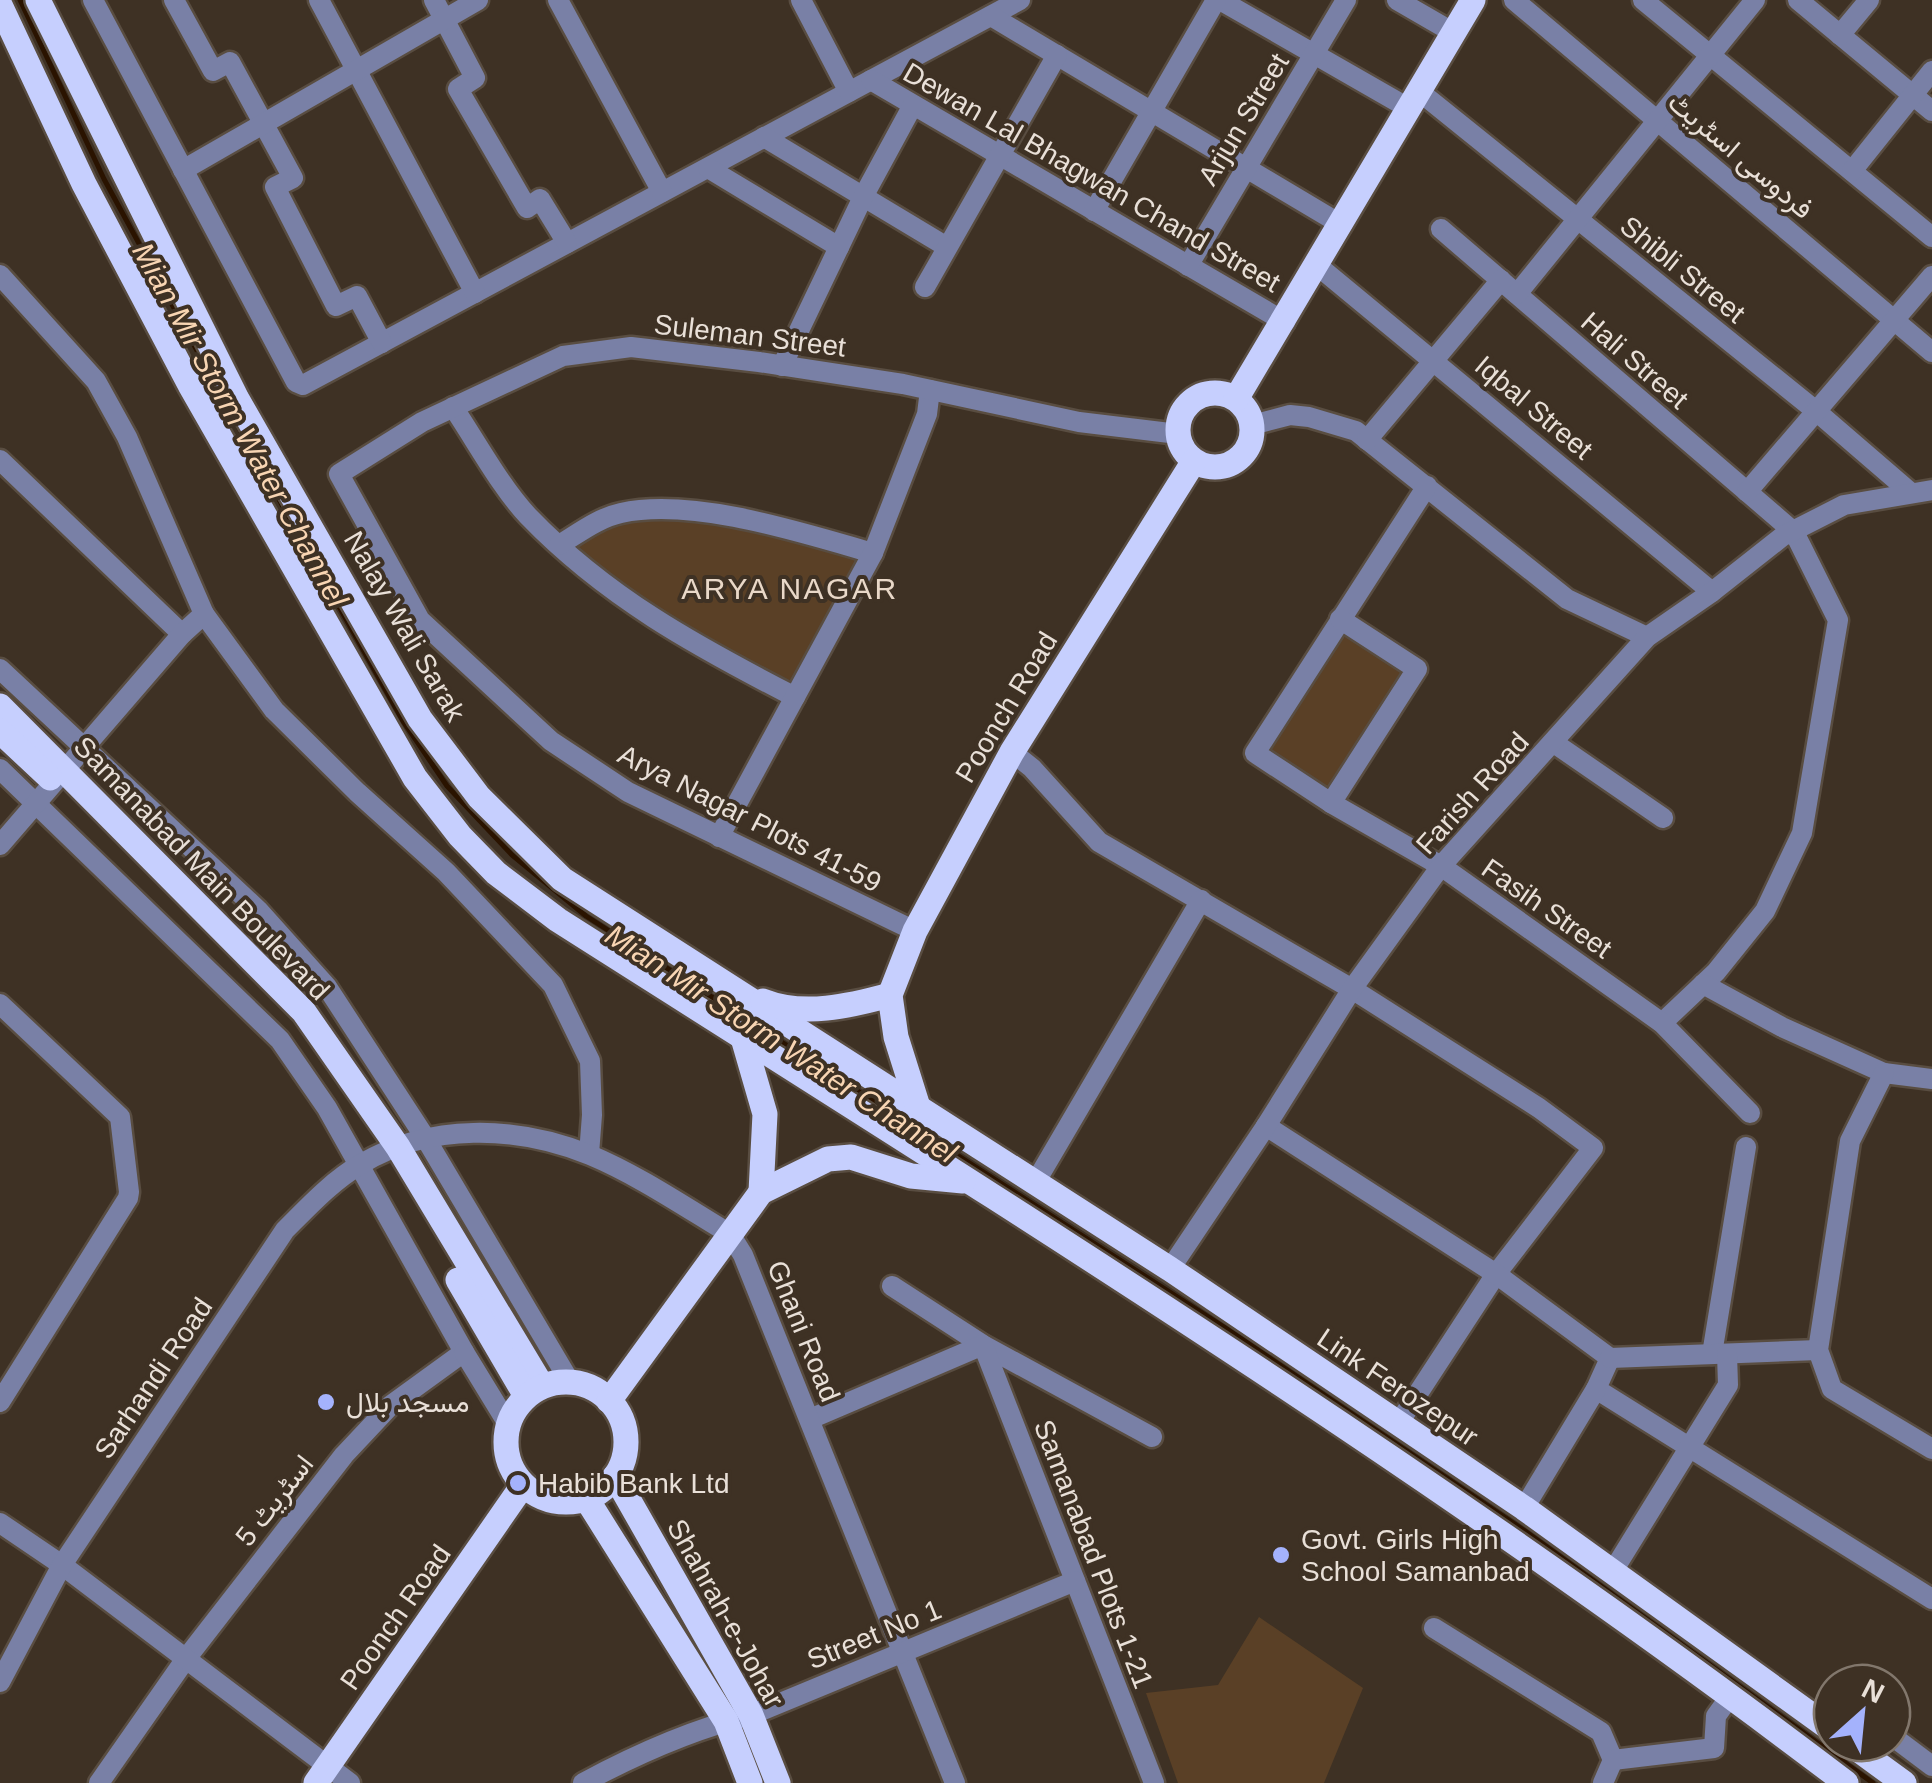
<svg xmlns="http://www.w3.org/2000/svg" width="1932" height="1783" font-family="Arial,Vazirmatn,sans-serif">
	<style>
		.green { fill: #5a4026 }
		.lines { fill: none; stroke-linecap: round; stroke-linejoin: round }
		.stream { stroke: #2a1300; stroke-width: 5 }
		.minor-casing { stroke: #594d41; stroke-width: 25 }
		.major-casing { stroke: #594d41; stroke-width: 30 }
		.minor { stroke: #7980a6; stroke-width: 20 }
		.major { stroke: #c6cffe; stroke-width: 25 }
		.poi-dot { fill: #a4b2fc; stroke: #3e3124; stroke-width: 4 }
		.labels { text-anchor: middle; stroke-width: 8; stroke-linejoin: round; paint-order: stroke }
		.street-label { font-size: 28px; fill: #e9e0d8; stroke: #3e3124 }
		.poi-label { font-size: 28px; fill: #e9e0d8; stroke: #3e3124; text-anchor: start }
		.water-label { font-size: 30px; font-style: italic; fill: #f8d5b3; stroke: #3e3124 }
		.neighbourhood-label { font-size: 30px; letter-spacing: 2.5px; fill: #e9d8c8; stroke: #3e3124 }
	</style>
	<rect width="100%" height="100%" fill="#3e3124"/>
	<g class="green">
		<polygon points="623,518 706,518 876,553 798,710 561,545"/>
		<polygon points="1340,619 1417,669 1331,803 1255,753"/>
		<polygon points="1259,1617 1363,1688 1324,1783 1178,1783 1146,1693 1218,1685"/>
	</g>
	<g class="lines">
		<g class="stream">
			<polyline points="20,0 104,179 227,406"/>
			<polyline points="239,428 403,721 447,786 512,855 586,916 1224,1327 1525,1531 1873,1783"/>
		</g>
		<g class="minor-casing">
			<g id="minor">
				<polyline points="93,0 296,382 303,385 1020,0"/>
				<polyline points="174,0 213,71 230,62 293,178 275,187 336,306 357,296 382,343"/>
				<polyline points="319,0 475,293"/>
				<polyline points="434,0 475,78 458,89 527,208 540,199 567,243"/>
				<polyline points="558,0 662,192"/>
				<polyline points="801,0 849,92"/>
				<polyline points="1220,0 1410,109"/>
				<polyline points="1397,0 1454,33"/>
				<polyline points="1514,0 1932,352"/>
				<polyline points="1643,0 1932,237"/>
				<polyline points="1798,0 1932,111"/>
				<polyline points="991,16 1342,225"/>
				<polyline points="1840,35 1869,0"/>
				<polyline points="871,80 1285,322"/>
				<polyline points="1420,92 1816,411 1910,492"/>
				<polyline points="764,137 947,247"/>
				<polyline points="708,168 839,247"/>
				<polyline points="183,170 478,0"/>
				<polyline points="1852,171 1932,71"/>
				<polyline points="1094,211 1216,0"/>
				<polyline points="1441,229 1794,532 1838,620 1802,833 1765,911 1716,972 1662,1023"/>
				<polyline points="1188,266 1346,0"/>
				<polyline points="1318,266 1712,592"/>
				<polyline points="0,275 96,381 127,437 204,614"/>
				<polyline points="925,287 1057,55"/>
				<polyline points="1517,294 1755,0"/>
				<polyline points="782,366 863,197 913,105"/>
				<path d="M453,407C476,441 500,486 528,516C606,597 696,646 795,697"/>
				<polyline points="1252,425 1290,415 1309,417 1356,431 1567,599 1647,637"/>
				<polyline points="1367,440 1501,280"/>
				<polyline points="0,460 182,634"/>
				<polyline points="1427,486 1255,753 1331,803 1441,866 1662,1023 1750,1113"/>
				<polyline points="1747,492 1932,276"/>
				<path d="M559,545C579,533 598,518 621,513C693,497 803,533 873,553"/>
				<polyline points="0,669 258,910 327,987 426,1139 570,1382"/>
				<polyline points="1554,743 1663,818"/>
				<polyline points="1012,752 1032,768 1099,842 1352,989 1539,1108 1593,1148 1496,1274 1398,1424"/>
				<polyline points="0,769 280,1040 327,1108 464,1352 391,1405 344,1455 185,1660 99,1783"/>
				<polyline points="1331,803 1417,669 1340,619"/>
				<polyline points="719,837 873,553 927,414 930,390"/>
				<polyline points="0,845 182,634 204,614 274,710 357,792 446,872 553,985 590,1061 592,1115 589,1154"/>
				<polyline points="915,931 628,792 551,741 420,620 339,474 422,422 563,356 631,347 759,362 903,384 1079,422 1178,434"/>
				<polyline points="1703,984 1782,1027 1884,1073 1932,1079"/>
				<polyline points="0,1004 120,1117 129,1192 128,1198 0,1402"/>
				<polyline points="1884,1073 1850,1141 1818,1350 1832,1389 1932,1449"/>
				<polyline points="1266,1126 1496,1274 1610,1358 1596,1389 1932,1599"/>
				<polyline points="1035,1183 1201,900"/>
				<polyline points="1170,1269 1266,1126 1352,989 1441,866 1647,637 1712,592 1783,536 1844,505 1932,490"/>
				<polyline points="892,1286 983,1345 1152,1437"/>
				<polyline points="464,1352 508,1424"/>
				<polyline points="1712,1354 1746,1147"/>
				<polyline points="1610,1358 1818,1350"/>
				<polyline points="810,1419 983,1345 1154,1783"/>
				<polyline points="1524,1508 1596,1389"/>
				<polyline points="0,1523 62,1565 350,1783"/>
				<polyline points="1613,1571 1728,1385 1727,1354"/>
				<polyline points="1434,1628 1601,1732 1613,1760 1603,1783"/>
				<path d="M0,1682L62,1565L285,1230C309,1206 332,1181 361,1164C430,1123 516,1125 590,1155C638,1175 685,1207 730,1234L743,1255L955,1783"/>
				<polyline points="1892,1736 1932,1766"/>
				<polyline points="1613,1760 1714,1748 1716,1716 1729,1698"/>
				<path d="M583,1783C635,1755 693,1729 751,1715L1075,1581"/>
			</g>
		</g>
		<g class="major-casing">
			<g id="major">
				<polyline points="38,0 237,399 420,719 479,797 562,879 1170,1269 1524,1508 1832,1730"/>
				<path d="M0,5L84,184L190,385L415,778L460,836L496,873L558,920C994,1197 1435,1470 1846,1783"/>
				<circle cx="1215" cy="430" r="37"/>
				<polyline points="1236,399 1473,0"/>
				<polyline points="0,706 304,1012 398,1147 542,1386"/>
				<polyline points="0,731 50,778"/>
				<path d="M763,1001C803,1017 850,1006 890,995"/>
				<polyline points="743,1038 765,1114 761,1192"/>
				<polyline points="919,1110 896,1037 890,995 915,931 1012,752 1194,461"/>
				<polyline points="458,1280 526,1396"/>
				<circle cx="566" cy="1442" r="60"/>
				<polyline points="609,1401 761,1192 828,1159 851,1157 911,1176 963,1181"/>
				<polyline points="615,1476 751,1715 778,1783"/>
				<polyline points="586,1498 726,1721 750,1783"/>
				<polyline points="1849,1743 1904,1783"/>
				<polyline points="316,1783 523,1485"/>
			</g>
		</g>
		<use href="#minor" class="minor"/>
		<use href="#major" class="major"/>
	</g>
	<g class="poi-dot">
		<circle cx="326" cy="1402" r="10"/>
		<circle cx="518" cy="1483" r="10"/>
		<circle cx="1281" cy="1555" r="10"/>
	</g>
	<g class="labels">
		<g class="street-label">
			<text transform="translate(1243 119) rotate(-59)" y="10">Arjun Street</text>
			<text transform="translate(1741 155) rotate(40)" y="10">فردوسی اسٹریٹ</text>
			<text transform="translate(1092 177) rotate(30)" y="10">Dewan Lal Bhagwan Chand Street</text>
			<text transform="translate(1683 269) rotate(39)" y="10">Shibli Street</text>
			<text transform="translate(750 335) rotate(7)" y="10">Suleman Street</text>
			<text transform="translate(1635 360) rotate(41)" y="10">Hali Street</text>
			<text transform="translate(1534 407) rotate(40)" y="10">Iqbal Street</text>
			<text transform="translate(405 626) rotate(60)" y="10">Nalay Wali Sarak</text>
			<text transform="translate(1006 707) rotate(-59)" y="10">Poonch Road</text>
			<text transform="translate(1472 793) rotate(-48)" y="10">Farish Road</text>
			<text transform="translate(750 818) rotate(27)" y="10">Arya Nagar Plots 41-59</text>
			<text transform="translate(202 868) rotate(46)" y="10">Samanabad Main Boulevard</text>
			<text transform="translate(1547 908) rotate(35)" y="10">Fasih Street</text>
			<text transform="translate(804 1331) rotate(68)" y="10">Ghani Road</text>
			<text transform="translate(153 1378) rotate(-56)" y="10">Sarhandi Road</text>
			<text transform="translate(1398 1387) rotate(34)" y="10">Link Ferozepur</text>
			<text transform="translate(274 1500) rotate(-52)" y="10">اسٹریٹ 5</text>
			<text transform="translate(1094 1554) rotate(69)" y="10">Samanabad Plots 1-21</text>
			<text transform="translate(726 1613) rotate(61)" y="10">Shahrah-e-Johar</text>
			<text transform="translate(395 1617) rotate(-55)" y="10">Poonch Road</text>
			<text transform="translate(874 1634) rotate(-22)" y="10">Street No 1</text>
		</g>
		<g class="poi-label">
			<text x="346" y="1412">مسجد بلال</text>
			<text x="538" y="1493">Habib Bank Ltd</text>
			<text x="1301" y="1549">Govt. Girls High<tspan x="1301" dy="32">School Samanbad</tspan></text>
		</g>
		<g class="water-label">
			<text transform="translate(240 425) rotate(61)" y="10">Mian Mir Storm Water Channel</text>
			<text transform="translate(781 1044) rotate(33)" y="10">Mian Mir Storm Water Channel</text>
		</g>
		<g class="neighbourhood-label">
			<text x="790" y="599">ARYA NAGAR</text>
		</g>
	</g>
	<g transform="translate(1862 1713) rotate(27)"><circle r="48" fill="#3e3124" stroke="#82776c" stroke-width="2.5"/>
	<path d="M0-8L18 38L0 25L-18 38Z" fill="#a4b2fc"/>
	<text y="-15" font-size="28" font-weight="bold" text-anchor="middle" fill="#e9e0d8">N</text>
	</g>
</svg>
